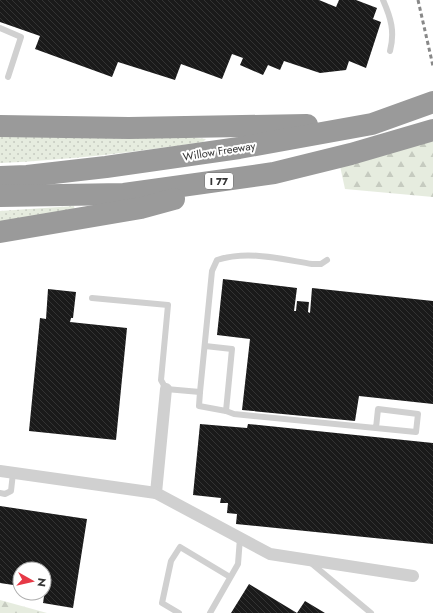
<svg xmlns="http://www.w3.org/2000/svg" width="433" height="613" font-family="Jost,sans-serif">
	<style>
		.green { fill: url(#green-dots) }
		.forest { fill: url(#forest-firs) }
		.building { fill: url(#building-back-hatch) }
		.lines { fill: none; stroke-linecap: round; stroke-linejoin: round }
		.service { stroke: #d0d0d0; stroke-width: 6 }
		.minor { stroke: #d0d0d0; stroke-width: 12 }
		.motorway { stroke: #9a9a9a; stroke-width: 22 }
		.rail { stroke: #888; stroke-width: 3; stroke-dasharray: 4 3; stroke-linecap: butt }
		.labels { text-anchor: middle; stroke-width: 4; stroke-linejoin: round; paint-order: stroke }
		.shield { fill: #fff; stroke: #707070; stroke-width: 1 }
		.shield-label { font-size: 10px; font-weight: bold; fill: #333 }
		.street-label { font-size: 11px; fill: #333; stroke: #fff }
	</style>
	<defs>
		<pattern id="green-dots" width="8" height="8" patternUnits="userSpaceOnUse"><rect width="8" height="8" fill="#e6ecdf"/><path d="M2 2h.1M6 6h.1" fill="none" stroke="#c6cbc0" stroke-width="1.8" stroke-linecap="round"/></pattern>
		<pattern id="forest-firs" width="22" height="20" patternUnits="userSpaceOnUse"><rect width="22" height="20" fill="#e6ecdf"/><path d="M5 1l3.5 6h-7zM16 11l3.5 6h-7z" fill="#c6cbc0"/></pattern>
		<pattern id="building-back-hatch" width="6" height="6" patternUnits="userSpaceOnUse"><rect width="6" height="6" fill="#1a1a1a"/><path d="M-1 5l2 2M0 0l6 6M5-1l2 2" fill="none" stroke="#333"/></pattern>
	</defs>
	<rect width="100%" height="100%" fill="#fff"/>
	<g class="green">
		<path d="M0,132L187,137L206,139L203,142C136,152 68,160 0,163Z"/>
		<polygon points="74,206 75,211 0,225 0,211"/>
	</g>
	<g class="forest">
		<polygon points="433,130 433,197 345,189 338,157"/>
		<polygon points="0,600 47,613 0,613"/>
	</g>
	<g class="building">
		<polygon points="0,0 319,0 336,7 339,0 356,0 377,8 373,19 381,22 366,68 349,61 346,70 320,73 284,61 280,70 268,65 263,75 240,65 243,58 232,54 222,79 181,64 175,80 118,62 112,77 35,49 40,36 0,22"/>
		<polygon points="223,279 297,288 294,311 296,311 297,301 309,302 308,312 310,313 312,288 433,301 433,404 359,396 355,421 242,410 250,339 217,335"/>
		<polygon points="48,289 76,292 73,318 71,318 70,322 127,328 116,440 29,431 40,318 46,319"/>
		<polygon points="200,424 247,428 248,424 433,443 433,544 236,524 237,514 227,513 228,503 220,503 221,498 193,495"/>
		<polygon points="0,506 87,519 73,608 43,603 45,590 44,569 20,569 20,586 0,583"/>
		<polygon points="249,584 297,613 305,601 325,613 231,613"/>
	</g>
	<g class="lines">
		<g class="service">
			<path d="M383,0C391,18 395,32 390,51"/>
			<polyline points="0,28 21,37 8,77"/>
			<path d="M92,298L168,305L161,380L166,389L200,392L212,271L217,260C248,250 281,259 312,264H321L327,260"/>
			<polyline points="200,392 199,406 226,411 232,349 205,346"/>
			<polyline points="226,411 234,414 416,432 418,414 378,409 376,428"/>
			<polyline points="0,493 5,494 11,491 13,473"/>
			<polyline points="311,563 371,613"/>
			<polyline points="179,613 162,603 171,561 180,547 230,577"/>
			<polyline points="210,613 238,564 240,538"/>
		</g>
		<g class="minor">
			<polyline points="166,389 156,493 270,554 413,576"/>
			<polyline points="0,471 156,493"/>
		</g>
		<g class="motorway">
			<polyline points="0,126 129,128 307,125"/>
			<polyline points="0,177 27,176 106,167 239,148 372,124 433,102"/>
			<polyline points="0,196 124,194 274,173 351,154 433,130"/>
			<polyline points="0,232 141,208 174,199"/>
		</g>
		<polyline class="rail" points="418,0 433,66"/>
	</g>
	<g class="labels">
		<rect class="shield" x="205" y="173" width="28" height="16" rx="3"/>
		<g class="shield-label">
			<text x="219" y="185">I 77</text>
		</g>
		<g class="street-label">
			<text transform="translate(219 151) rotate(-9)" y="4">Willow Freeway</text>
		</g>
	</g>
	<g transform="translate(32 581) rotate(98)"><circle r="19" fill="#ffffff" stroke="#adadad"/>
	<path d="M0-3L7 15L0 10L-7 15Z" fill="#e63946"/>
	<text y="-6" font-size="11" font-weight="bold" text-anchor="middle" fill="#333333">N</text>
	</g>
</svg>
